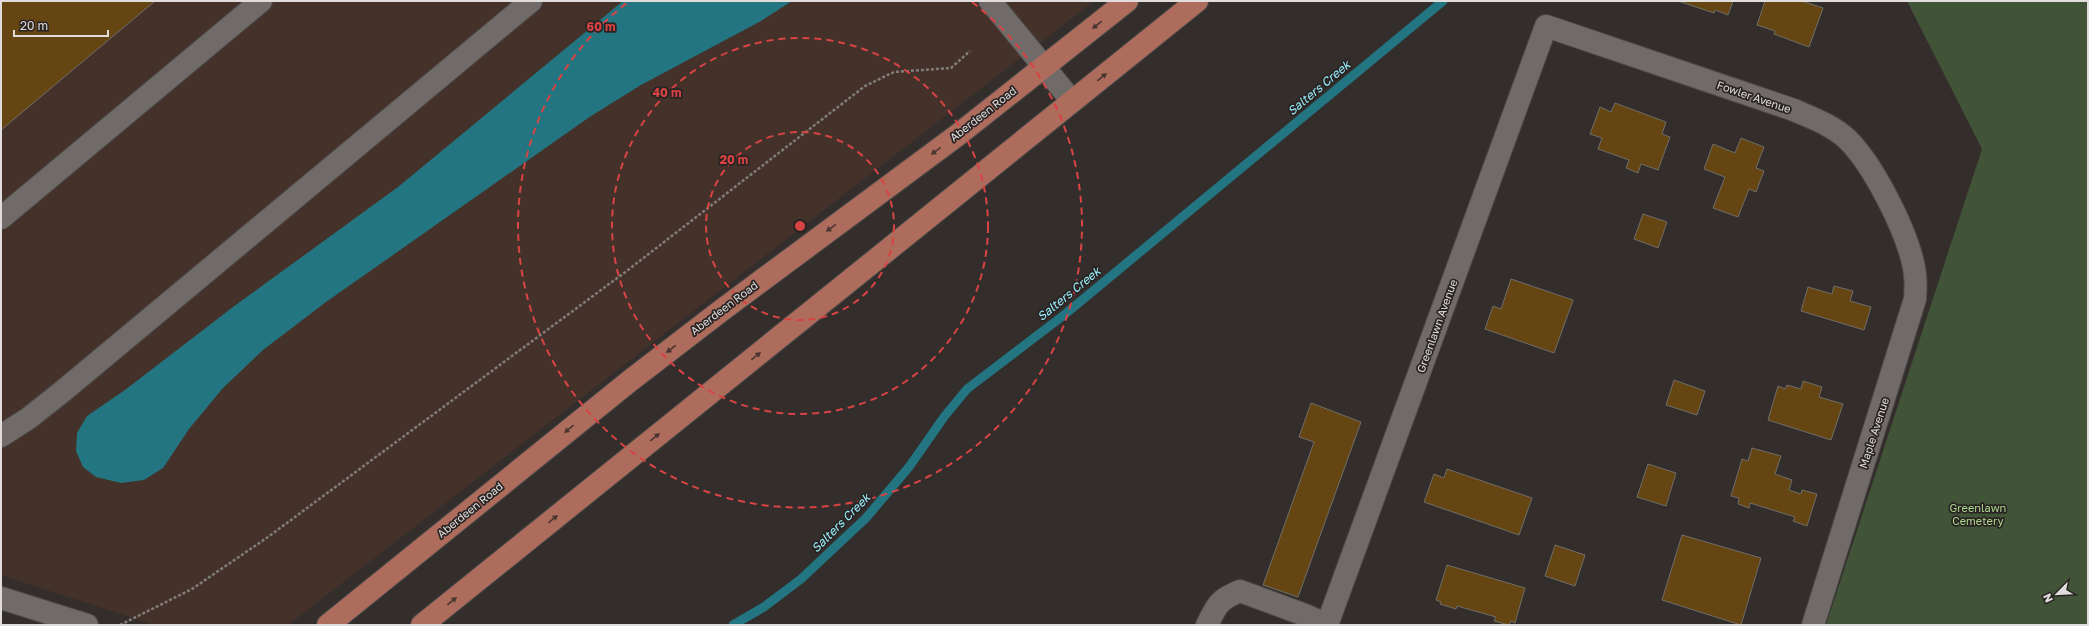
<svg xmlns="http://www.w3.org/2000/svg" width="2089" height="626" font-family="'Golos Text',sans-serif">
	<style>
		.commercial { fill: #44322a }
		.green { fill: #425437 }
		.water { fill: #237581 }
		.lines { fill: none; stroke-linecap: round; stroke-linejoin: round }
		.stream { stroke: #237581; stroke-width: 9 }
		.building { fill: #654512; stroke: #706d69 }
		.minor-casing { stroke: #4d4a49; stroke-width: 24 }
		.major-casing { stroke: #4d4a49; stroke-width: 24 }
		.path { stroke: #817d7b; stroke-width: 2.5; stroke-dasharray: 3 2; stroke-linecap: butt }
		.minor { stroke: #706b69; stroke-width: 22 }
		.major { stroke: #ae6c5c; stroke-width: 22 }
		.oneway { fill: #4a3631 }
		.ring { fill: none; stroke: #d84343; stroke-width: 2; stroke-dasharray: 7 5 }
		.labels { text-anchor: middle; stroke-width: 3.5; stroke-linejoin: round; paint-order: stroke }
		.street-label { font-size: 11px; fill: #e0dddc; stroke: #292423 }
		.park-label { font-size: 11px; fill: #acd88f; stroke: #292423 }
		.water-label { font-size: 12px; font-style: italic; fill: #99f0ff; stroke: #292423 }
		.centre { fill: #d84343; stroke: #292423; stroke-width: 2 }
		.ring-label { font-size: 12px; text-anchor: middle; font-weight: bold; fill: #d84343; stroke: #292423; stroke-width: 3.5; stroke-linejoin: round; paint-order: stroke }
	</style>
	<rect width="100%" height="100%" fill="#332e2c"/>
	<polygon class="commercial" points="1,1 1094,1 288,625 154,625 1,575"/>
	<polygon class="green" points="1907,1 2088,1 2088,625 1826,625 1982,149"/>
	<polygon class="water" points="623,1 792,1 761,21 641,85 591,116 326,302 263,350 223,388 189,429 163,468 144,480 121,483 96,477 83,467 76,451 77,433 87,416 125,390 233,307 398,187"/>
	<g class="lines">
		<polyline class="stream" points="733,625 764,607 801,579 866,518 909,467 944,417 967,389 1064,315 1443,1"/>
	</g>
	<g class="building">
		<polygon points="1,1 155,1 1,130"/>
		<polygon points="1678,1 1733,1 1728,15 1715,10 1714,13"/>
		<polygon points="1765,1 1802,1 1823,8 1809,47 1774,34 1775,31 1757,25"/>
		<polygon points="1615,103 1666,122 1662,134 1670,137 1658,170 1641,164 1638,173 1626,168 1629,160 1598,149 1602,138 1590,134 1600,107 1611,112"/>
		<polygon points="1741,138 1764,147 1756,168 1764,171 1756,192 1749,189 1738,217 1713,208 1725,177 1704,169 1713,144 1735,153"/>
		<polygon points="1643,214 1667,222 1658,248 1634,239"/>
		<polygon points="1511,279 1573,300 1554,353 1485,329 1493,306 1501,309"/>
		<polygon points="1834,286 1853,291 1850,301 1871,307 1864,330 1801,311 1808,287 1832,294"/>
		<polygon points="1674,380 1705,391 1697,415 1666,405"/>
		<polygon points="1803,381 1822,387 1819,397 1843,404 1831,440 1768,420 1778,386 1785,389 1787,385 1801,389"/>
		<polygon points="1311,403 1361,422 1298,597 1263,585 1314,442 1299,437"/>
		<polygon points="1752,448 1781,456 1775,474 1792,480 1789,490 1801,494 1802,490 1817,494 1807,526 1793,521 1795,517 1750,503 1749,508 1738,504 1739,498 1731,496 1742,459 1748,461"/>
		<polygon points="1648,464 1676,473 1666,506 1637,497"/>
		<polygon points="1447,469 1532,498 1519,535 1424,502 1434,474 1444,478"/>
		<polygon points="1682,535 1761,558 1741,625 1662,600"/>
		<polygon points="1555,545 1585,555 1575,586 1545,576"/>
		<polygon points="1447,565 1525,588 1515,623 1511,621 1509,625 1494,621 1496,617 1457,606 1456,609 1440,604 1441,602 1436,600"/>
	</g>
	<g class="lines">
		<g class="minor-casing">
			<g id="minor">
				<polyline points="990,1 1072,101"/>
				<polyline points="1,218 261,1"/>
				<polyline points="1,436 29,418 63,391 531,1"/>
				<polyline points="1,598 87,625"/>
				<path d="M1207,625C1217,605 1218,600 1240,591L1305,615L1327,625"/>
				<path d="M1327,625L1546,26L1794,110C1812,118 1832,125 1847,139C1873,164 1905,228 1913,263C1916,275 1916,287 1915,299L1813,625"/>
			</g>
		</g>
		<g class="major-casing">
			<g id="major">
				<polyline points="328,625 631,380 722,310 959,134 1127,1"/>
				<polyline points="422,625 1197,1"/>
			</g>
		</g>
		<polyline class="path" points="120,625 192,589 268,537 628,270 865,86 894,72 951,68 970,51"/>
		<use href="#minor" class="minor"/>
		<use href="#major" class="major"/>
	</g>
	<defs><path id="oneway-solid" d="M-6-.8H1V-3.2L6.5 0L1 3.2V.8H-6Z"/></defs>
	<g class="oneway">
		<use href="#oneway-solid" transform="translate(1097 25) rotate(141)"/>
		<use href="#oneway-solid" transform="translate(1102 77) rotate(-39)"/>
		<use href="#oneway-solid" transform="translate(936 151) rotate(144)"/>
		<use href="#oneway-solid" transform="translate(831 228) rotate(144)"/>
		<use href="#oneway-solid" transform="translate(671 349) rotate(142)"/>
		<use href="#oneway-solid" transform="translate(756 356) rotate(-39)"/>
		<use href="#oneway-solid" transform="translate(569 429) rotate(141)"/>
		<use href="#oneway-solid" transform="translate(655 437) rotate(-39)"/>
		<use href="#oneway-solid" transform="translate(553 519) rotate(-39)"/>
		<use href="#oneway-solid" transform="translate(452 601) rotate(-39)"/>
	</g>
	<g class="ring">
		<circle cx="800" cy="226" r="94"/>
		<circle cx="800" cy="226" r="188"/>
		<path d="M972 2A282 282 0 1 1 628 2"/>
	</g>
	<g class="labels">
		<g class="street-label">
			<text transform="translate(1754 97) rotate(19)" y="4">Fowler Avenue</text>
			<text transform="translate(983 114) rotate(-38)" y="4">Aberdeen Road</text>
			<text transform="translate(724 308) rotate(-37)" y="4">Aberdeen Road</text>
			<text transform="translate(1437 326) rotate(-70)" y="4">Greenlawn Avenue</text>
			<text transform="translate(1874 433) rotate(-72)" y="4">Maple Avenue</text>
			<text transform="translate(470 510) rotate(-39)" y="4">Aberdeen Road</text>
		</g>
		<g class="park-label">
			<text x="1978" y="512">Greenlawn<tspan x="1978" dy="13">Cemetery</tspan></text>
		</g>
		<g class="water-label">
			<text transform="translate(1319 88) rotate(-40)" y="4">Salters Creek</text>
			<text transform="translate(1069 294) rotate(-39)" y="4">Salters Creek</text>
			<text transform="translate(841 523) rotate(-45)" y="4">Salters Creek</text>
		</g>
	</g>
	<circle cx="800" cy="226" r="6" class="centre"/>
	<g class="ring-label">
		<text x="601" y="31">60 m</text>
		<text x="667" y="97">40 m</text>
		<text x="734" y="164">20 m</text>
	</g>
	<rect width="2089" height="626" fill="none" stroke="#e0dddc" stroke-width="4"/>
	<g transform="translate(2057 594) rotate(246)" stroke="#292423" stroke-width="3" paint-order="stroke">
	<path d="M0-3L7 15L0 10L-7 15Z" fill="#e0dddc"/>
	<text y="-6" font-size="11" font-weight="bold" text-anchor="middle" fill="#e0dddc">N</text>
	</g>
	<path d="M14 30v6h94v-6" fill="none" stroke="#e0dddc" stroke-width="2"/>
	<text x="20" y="30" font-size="12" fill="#e0dddc" stroke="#292423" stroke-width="3" paint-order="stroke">20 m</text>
</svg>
